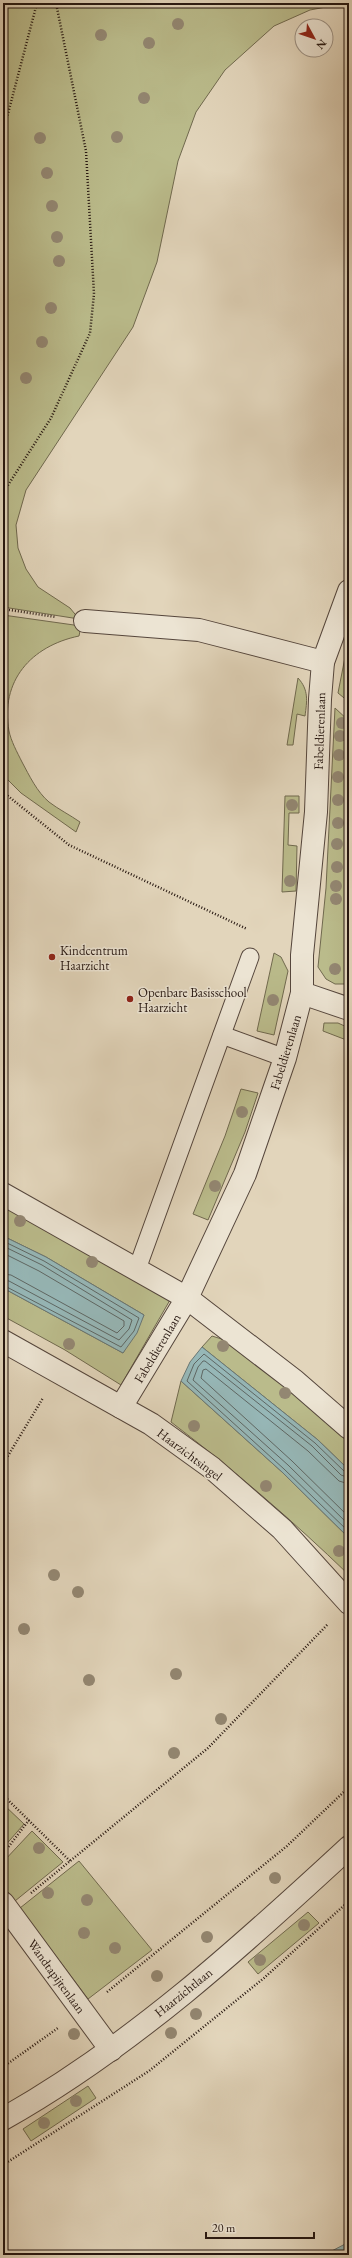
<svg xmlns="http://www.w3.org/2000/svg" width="352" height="2258" font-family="'EB Garamond',serif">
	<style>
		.green { fill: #babb8b; stroke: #70694e }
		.water { fill: #96b7b7; stroke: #697775 }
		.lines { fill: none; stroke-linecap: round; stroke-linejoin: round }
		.shore { stroke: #5e6764; stroke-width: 1 }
		.service-casing { stroke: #55463c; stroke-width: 19 }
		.minor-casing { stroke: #55463c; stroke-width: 24 }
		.path { stroke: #261711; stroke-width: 2.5; stroke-dasharray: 1 2; stroke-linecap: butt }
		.service { stroke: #ece4d3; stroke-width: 17 }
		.minor { stroke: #ece4d3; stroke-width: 22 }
		.tree { fill: #938772 }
		.poi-dot { fill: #8f2418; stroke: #ece4d3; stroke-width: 1.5 }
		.labels { text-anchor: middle; stroke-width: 3; stroke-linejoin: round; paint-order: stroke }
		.street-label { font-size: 13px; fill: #261711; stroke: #ece4d3 }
		.poi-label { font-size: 13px; fill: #261711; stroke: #ece4d3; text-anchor: start }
	</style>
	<rect width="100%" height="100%" fill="#e2d5bb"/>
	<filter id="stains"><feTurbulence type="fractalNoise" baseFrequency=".005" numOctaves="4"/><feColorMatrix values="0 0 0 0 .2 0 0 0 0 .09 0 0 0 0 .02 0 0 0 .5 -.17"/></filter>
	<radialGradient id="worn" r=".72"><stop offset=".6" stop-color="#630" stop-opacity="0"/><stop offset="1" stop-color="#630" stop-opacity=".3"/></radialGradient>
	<g class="green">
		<polygon points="3,3 347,3 310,10 274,26 225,70 196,112 178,161 157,262 133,327 26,490 16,525 18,548 26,569 38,587 70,608 79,619 3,607"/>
		<path d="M3,615L81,626L79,636C31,646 0,681 9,731C11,741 17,752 22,762C29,775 37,792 49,802C58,809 70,815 80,822L76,832L21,793L3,775Z"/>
		<polygon points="349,637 349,702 338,693"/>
		<path d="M298,678C309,690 307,701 305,716L297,714L293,745H287Z"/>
		<polygon points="335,708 349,721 348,984 335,984 326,979 318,967 326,888"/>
		<polygon points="285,796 299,796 299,813 289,813 288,845 297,846 296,891 282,892"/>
		<polygon points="274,953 281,957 288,971 274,1035 257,1031"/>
		<polygon points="324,1023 338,1023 349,1028 349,1041 323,1031"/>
		<polygon points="241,1089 258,1093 245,1132 208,1220 193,1214 225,1136"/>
		<polygon points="3,1203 170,1300 121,1385 65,1350 3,1316 3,1288 123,1353 144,1315 46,1257 3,1236"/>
		<polygon points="212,1336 228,1341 292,1389 349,1439 349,1470 318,1440 202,1347"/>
		<path d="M181,1381L282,1472L349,1538V1575C292,1520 234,1470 171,1422Z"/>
		<polygon points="3,1804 24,1824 3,1848"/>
		<polygon points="32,1831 63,1862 15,1901 3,1886 3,1862"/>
		<polygon points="79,1861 152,1950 88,1999 20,1908"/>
		<polygon points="308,1912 319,1923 258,1974 248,1962"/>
		<polygon points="88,2086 96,2098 31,2141 23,2129"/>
	</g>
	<g class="water">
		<polygon points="3,1236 46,1257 144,1315 137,1333 123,1353 3,1288"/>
		<polygon points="202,1347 318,1440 349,1470 349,1538 282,1472 181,1381 190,1362"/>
		<polygon points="349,2242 349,2254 346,2255 324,2255"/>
	</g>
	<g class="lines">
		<g class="shore">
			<polyline points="3,1241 44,1261 139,1318 134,1331 121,1347 3,1285"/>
			<polyline points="3,1246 42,1265 132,1320 129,1329 119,1340 9,1281 3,1280"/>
			<polyline points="3,1253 39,1271 124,1321 124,1326 117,1333 11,1275 3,1274"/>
			<polyline points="349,1473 345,1472 315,1443 204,1354 194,1364 187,1381 284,1469 349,1532"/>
			<polyline points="349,1478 341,1475 312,1446 205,1361 203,1361 198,1367 193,1380 288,1465 349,1525"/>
			<polyline points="349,1484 339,1481 308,1451 206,1369 203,1370 201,1378 292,1461 349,1517"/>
		</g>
		<g class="service-casing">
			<g id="service">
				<polyline points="222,1035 285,1058"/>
				<polyline points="137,1269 250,957"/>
			</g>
		</g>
		<g class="minor-casing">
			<g id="minor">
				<polyline points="85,621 199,630 323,662"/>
				<polyline points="302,993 349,1009"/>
				<polyline points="3,1194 187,1298 295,1381 349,1428"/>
				<polyline points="3,1341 151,1424 212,1468 282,1529 349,1603"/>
				<polyline points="121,1407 187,1298 245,1174 285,1058 302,993 302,955 316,812 320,699 323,662 349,591"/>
				<polyline points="3,1903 111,2050"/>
				<path d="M3,2119C131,2047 242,1946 349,1847"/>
			</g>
		</g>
		<g class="path">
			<polyline points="3,256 5,245 5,125 37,3"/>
			<polyline points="3,493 51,418 90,333 94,294 86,151 56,3"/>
			<polyline points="3,609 56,617"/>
			<polyline points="3,792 69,845 247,929"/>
			<polyline points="3,1464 43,1398"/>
			<polyline points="3,1795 70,1861"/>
			<polyline points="3,1854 29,1820"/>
			<polyline points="31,1893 208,1748 328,1624"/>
			<polyline points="107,1992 287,1846 349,1787"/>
			<polyline points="3,2067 58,2028"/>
			<polyline points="3,2165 149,2071 264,1978 349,1901"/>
		</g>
		<use href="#service" class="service"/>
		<use href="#minor" class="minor"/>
	</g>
	<g class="tree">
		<circle cx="178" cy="24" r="6"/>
		<circle cx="101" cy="35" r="6"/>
		<circle cx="149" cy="43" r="6"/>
		<circle cx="144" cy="98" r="6"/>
		<circle cx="117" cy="137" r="6"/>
		<circle cx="40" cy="138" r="6"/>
		<circle cx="47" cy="173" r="6"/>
		<circle cx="52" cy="206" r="6"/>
		<circle cx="57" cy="237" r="6"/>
		<circle cx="59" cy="261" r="6"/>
		<circle cx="51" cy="308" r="6"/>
		<circle cx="42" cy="342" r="6"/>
		<circle cx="26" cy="378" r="6"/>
		<circle cx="342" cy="723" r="6"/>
		<circle cx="340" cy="736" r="6"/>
		<circle cx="339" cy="755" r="6"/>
		<circle cx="338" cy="777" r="6"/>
		<circle cx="338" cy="800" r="6"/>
		<circle cx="292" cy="805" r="6"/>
		<circle cx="338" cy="823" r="6"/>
		<circle cx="337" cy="844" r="6"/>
		<circle cx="337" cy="867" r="6"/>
		<circle cx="290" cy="881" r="6"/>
		<circle cx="336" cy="886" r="6"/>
		<circle cx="336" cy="899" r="6"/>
		<circle cx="335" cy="969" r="6"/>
		<circle cx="273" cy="1000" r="6"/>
		<circle cx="242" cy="1112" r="6"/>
		<circle cx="215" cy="1186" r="6"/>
		<circle cx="20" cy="1221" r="6"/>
		<circle cx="92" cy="1262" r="6"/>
		<circle cx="69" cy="1344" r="6"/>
		<circle cx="223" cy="1346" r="6"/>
		<circle cx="285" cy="1393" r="6"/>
		<circle cx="194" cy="1426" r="6"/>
		<circle cx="266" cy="1486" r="6"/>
		<circle cx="339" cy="1551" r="6"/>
		<circle cx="54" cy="1575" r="6"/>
		<circle cx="78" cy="1592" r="6"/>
		<circle cx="24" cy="1629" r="6"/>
		<circle cx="176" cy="1674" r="6"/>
		<circle cx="89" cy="1680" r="6"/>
		<circle cx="221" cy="1719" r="6"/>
		<circle cx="174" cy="1753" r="6"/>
		<circle cx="39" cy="1848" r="6"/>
		<circle cx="275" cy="1878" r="6"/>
		<circle cx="48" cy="1893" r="6"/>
		<circle cx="87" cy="1900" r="6"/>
		<circle cx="304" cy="1925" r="6"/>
		<circle cx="84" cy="1933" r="6"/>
		<circle cx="207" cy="1937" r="6"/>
		<circle cx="115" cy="1948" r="6"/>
		<circle cx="260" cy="1960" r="6"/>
		<circle cx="157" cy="1976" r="6"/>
		<circle cx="196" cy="2014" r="6"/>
		<circle cx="171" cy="2033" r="6"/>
		<circle cx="74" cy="2034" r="6"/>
		<circle cx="76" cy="2101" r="6"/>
		<circle cx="44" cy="2123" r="6"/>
	</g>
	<g class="poi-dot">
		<circle cx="52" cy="957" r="4"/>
		<circle cx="130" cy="999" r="4"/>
	</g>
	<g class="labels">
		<g class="street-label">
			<text transform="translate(319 731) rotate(-88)" y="5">Fabeldierenlaan</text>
			<text transform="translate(285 1052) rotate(-73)" y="5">Fabeldierenlaan</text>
			<text transform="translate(157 1348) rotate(-59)" y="5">Fabeldierenlaan</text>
			<text transform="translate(190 1454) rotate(37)" y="5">Haarzichtsingel</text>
			<text transform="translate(57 1976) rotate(54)" y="5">Wandtapijtenlaan</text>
			<text transform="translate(183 1992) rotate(-39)" y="5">Haarzichtlaan</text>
		</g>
		<g class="poi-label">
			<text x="60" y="955">Kindcentrum<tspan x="60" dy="15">Haarzicht</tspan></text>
			<text x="138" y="997">Openbare Basisschool<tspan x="138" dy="15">Haarzicht</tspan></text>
		</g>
	</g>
	<rect width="352" height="2258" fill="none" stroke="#e2d5bb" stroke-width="16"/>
	<rect x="4" y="4" width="344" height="2250" fill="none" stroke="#261711" stroke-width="2"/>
	<rect x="8" y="8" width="336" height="2242" fill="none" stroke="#261711"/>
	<g transform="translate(314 38) rotate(130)"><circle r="19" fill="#ece4d3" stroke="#9d9285"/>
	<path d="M0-3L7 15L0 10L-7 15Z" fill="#8f2418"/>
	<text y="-6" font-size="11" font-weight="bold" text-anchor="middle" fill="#261711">N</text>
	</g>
	<path d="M206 2232v6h108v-6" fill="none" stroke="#261711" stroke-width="2"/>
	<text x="212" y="2232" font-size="12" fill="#261711" stroke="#ece4d3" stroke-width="3" paint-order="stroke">20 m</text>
	<rect width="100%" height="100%" filter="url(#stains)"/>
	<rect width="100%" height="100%" fill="url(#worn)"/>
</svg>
